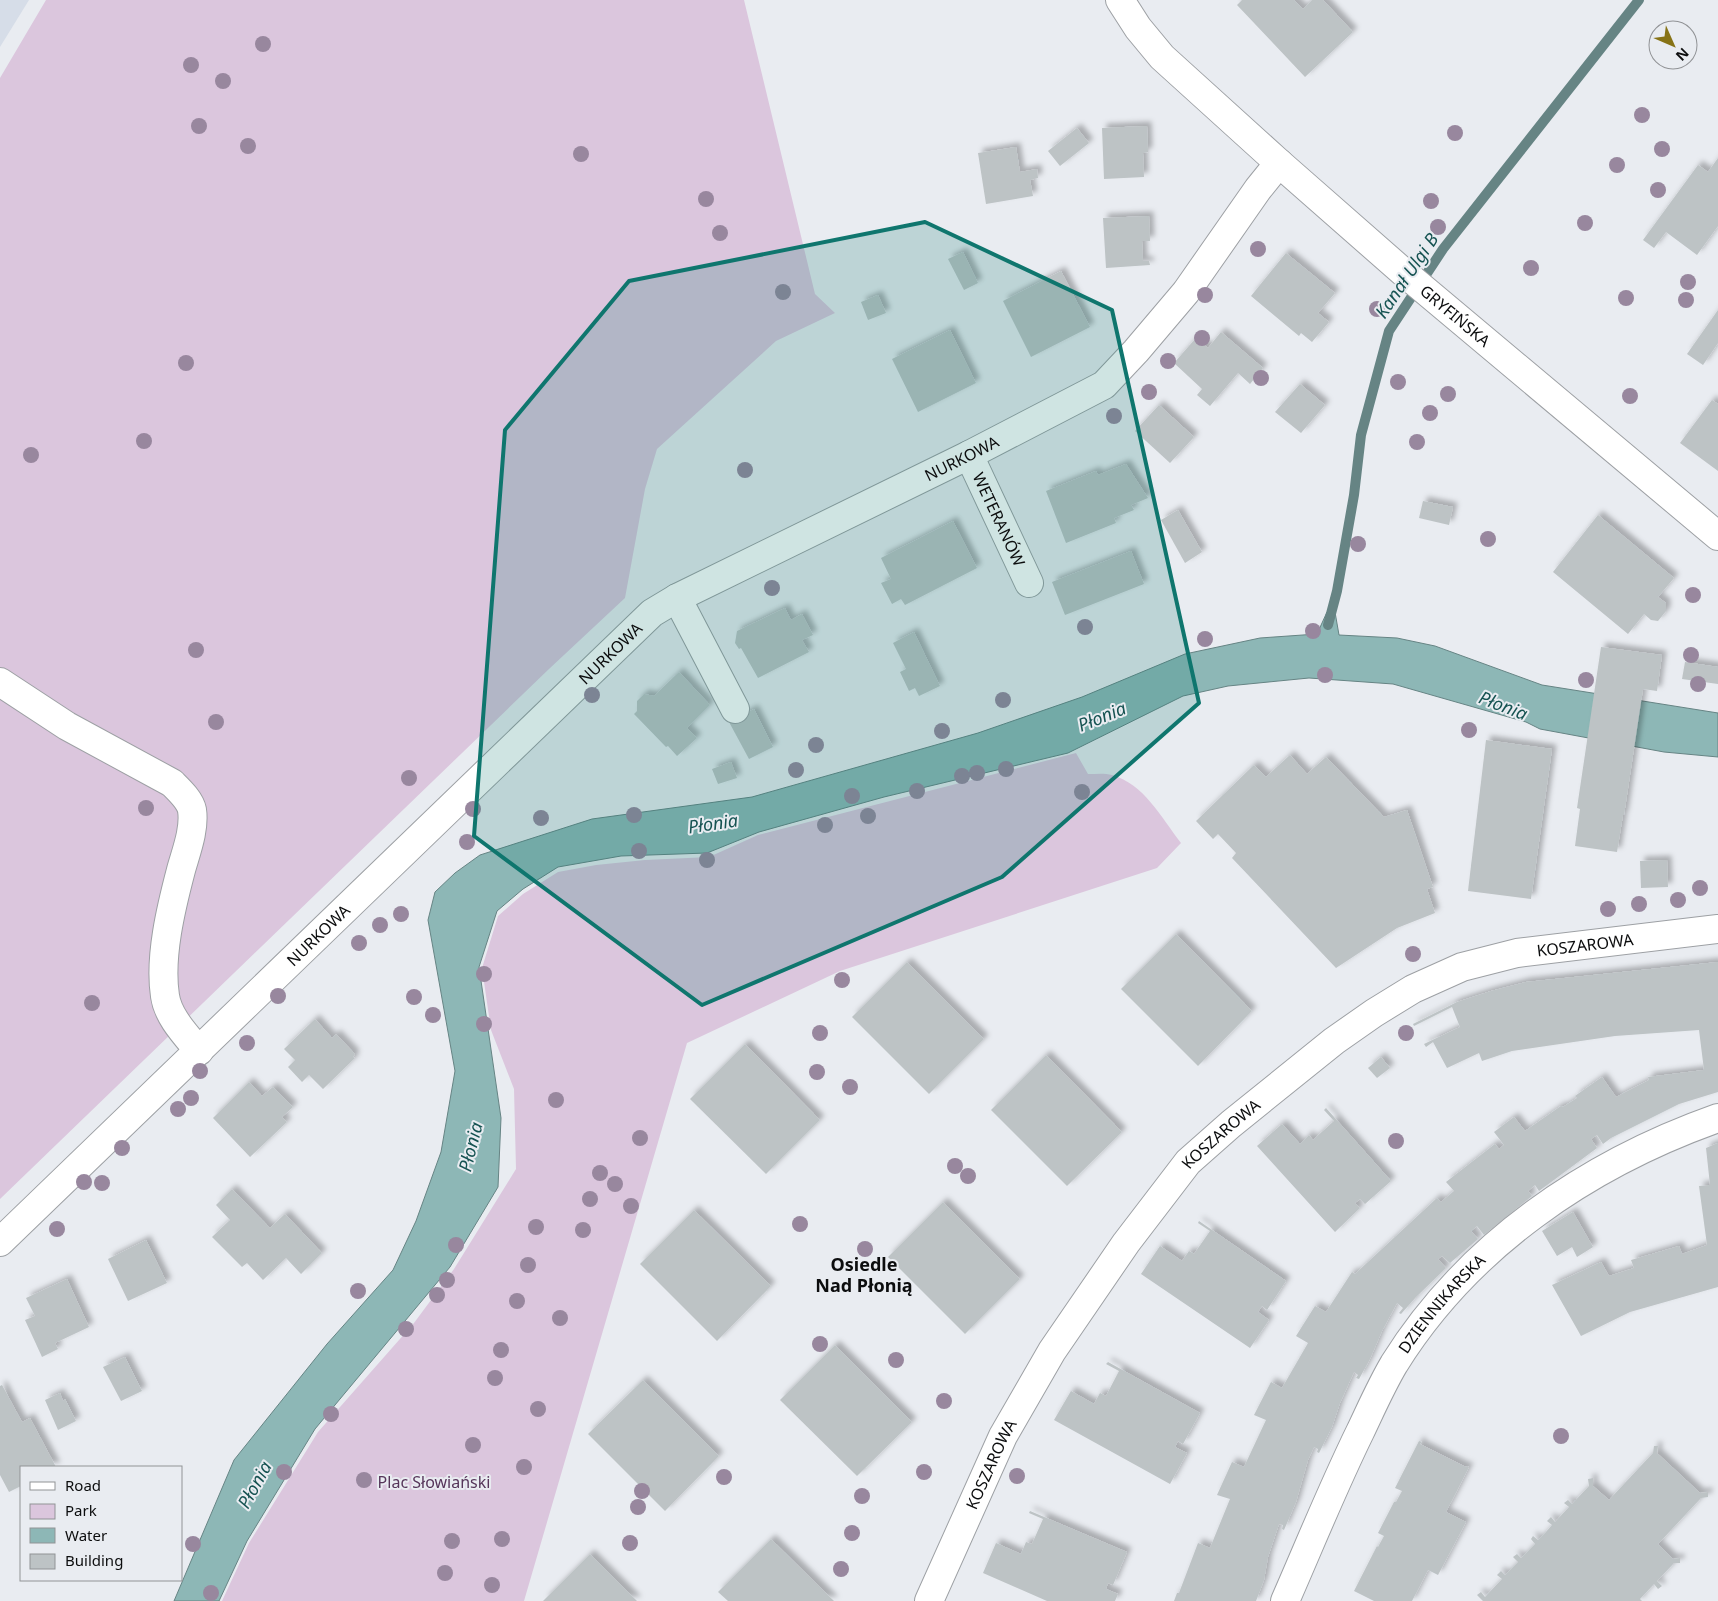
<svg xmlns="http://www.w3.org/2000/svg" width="1718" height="1601" font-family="'Noto Sans',sans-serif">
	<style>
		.built { fill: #d6dde8 }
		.green { fill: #dbc6dd }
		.water { fill: #8db7b6; stroke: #668484 }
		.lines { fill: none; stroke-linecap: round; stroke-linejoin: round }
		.stream { stroke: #668484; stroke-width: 10 }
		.building { fill: #bdc3c5; filter: url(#shadow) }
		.minor-casing { stroke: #9da0a4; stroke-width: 30 }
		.minor { stroke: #fff; stroke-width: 28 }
		.tree { fill: #98879e }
		.marked { fill: #0f766e; fill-opacity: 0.2; stroke: #0f766e; stroke-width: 4; stroke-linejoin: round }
		.labels { text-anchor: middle; stroke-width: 4; stroke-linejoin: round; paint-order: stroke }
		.street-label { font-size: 16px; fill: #0c0d0e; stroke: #e9ecf1 }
		.park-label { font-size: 16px; fill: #56355a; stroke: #e9ecf1 }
		.water-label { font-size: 18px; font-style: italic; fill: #165352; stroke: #e9ecf1 }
		.neighbourhood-label { font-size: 18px; font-weight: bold; fill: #0c0d0e; stroke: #e9ecf1 }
	</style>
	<defs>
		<filter id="shadow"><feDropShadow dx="4.5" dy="-4.5" stdDeviation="2.5" flood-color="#0004"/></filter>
	</defs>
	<rect width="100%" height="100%" fill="#e9ecf1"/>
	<polygon class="built" points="0,0 29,0 0,47"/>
	<g class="green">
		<polygon points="46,0 744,0 815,294 835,313 776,341 657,449 645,489 625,598 549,669 0,1199 0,78"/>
		<path d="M1076,753L1088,774C1096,774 1105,773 1112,775C1144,784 1161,817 1181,843L1157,868L840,971L687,1043L524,1601H222L249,1543L318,1432L414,1323L454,1269L516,1169L514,1089L491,1030L482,968L498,916L523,894L558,872L596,865L645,860L709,857L758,835Z"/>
	</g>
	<polygon class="water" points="1327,612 1335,612 1339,635 1397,638 1435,646 1542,685 1718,713 1718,757 1664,752 1540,729 1526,722 1393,684 1309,678 1228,686 1183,696 1068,753 884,797 759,832 707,853 621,856 558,867 523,889 497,911 479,967 501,1118 498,1187 450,1267 315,1429 247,1541 219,1601 174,1601 234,1460 327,1344 393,1270 416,1221 441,1152 455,1071 428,920 435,892 455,873 480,855 592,819 752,797 978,733 1082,697 1185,654 1260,638 1317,634"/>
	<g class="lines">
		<polyline class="stream" points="1328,625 1337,591 1354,495 1361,435 1389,331 1443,249 1639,0"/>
	</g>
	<g class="building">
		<polygon points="1242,0 1294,0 1303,9 1312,0 1323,0 1353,32 1305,77 1237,5"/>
		<polygon points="1147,126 1148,152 1143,153 1144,177 1104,179 1102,128"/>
		<polygon points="1077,128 1089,143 1060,166 1048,151"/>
		<polygon points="1016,147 1020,172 1037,169 1038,178 1030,180 1033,196 986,204 978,153"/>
		<polygon points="1718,158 1718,226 1697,255 1666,232 1654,248 1643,240 1698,165 1708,172"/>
		<polygon points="1149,216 1150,241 1142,241 1143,261 1149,261 1150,265 1106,268 1103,218"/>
		<polygon points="963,252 978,283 964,290 948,259"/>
		<polygon points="1286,253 1335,293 1318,313 1329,322 1312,342 1301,333 1299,336 1251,296"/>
		<polygon points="1061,271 1090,327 1031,357 1003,301"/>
		<polygon points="878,295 886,313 868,320 861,302"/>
		<polygon points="1718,310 1718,343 1703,365 1687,354"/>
		<polygon points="950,330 976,383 918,412 892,359"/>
		<polygon points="1221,332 1263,368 1250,384 1238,373 1210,406 1197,395 1202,389 1174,363 1196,338 1208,348"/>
		<polygon points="1300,384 1325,405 1301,433 1275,412"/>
		<polygon points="1712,400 1718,404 1718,471 1680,443"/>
		<polygon points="1159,405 1194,437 1170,463 1135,431"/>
		<polygon points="1126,464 1148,498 1131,505 1134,510 1114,518 1116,523 1066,543 1046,491 1096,471 1098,475"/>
		<polygon points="1423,501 1453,507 1449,525 1419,518"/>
		<polygon points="1178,510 1202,552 1185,563 1161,520"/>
		<polygon points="1598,515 1674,578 1658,597 1666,603 1666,611 1658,621 1651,620 1644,614 1628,634 1553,572"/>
		<polygon points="953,521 977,568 905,605 901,599 892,604 881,583 891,579 881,558"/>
		<polygon points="1131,551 1144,584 1065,615 1052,582"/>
		<polygon points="785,608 791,620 802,614 813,635 802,640 809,652 758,678 741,648 739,649 735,643 737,631"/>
		<polygon points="914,632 940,686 919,696 915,688 909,691 900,672 906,669 893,643"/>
		<polygon points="1601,647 1662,655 1657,691 1643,689 1624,815 1623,815 1617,852 1575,846 1580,809 1577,808"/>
		<polygon points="1685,662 1718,667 1718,684 1682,679"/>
		<polygon points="679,672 710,705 687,728 697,738 677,756 668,746 666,747 634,714 637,711 637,701 644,694 654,696"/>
		<polygon points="754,709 773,747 749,759 729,722"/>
		<polygon points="1486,740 1552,749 1531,899 1468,891"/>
		<polygon points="1290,755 1307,774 1326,757 1384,817 1407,810 1433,887 1427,889 1435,913 1397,928 1336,968 1232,858 1236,853 1218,834 1213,839 1196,821 1254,765 1266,777"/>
		<polygon points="731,762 737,778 718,784 712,769"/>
		<polygon points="1667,860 1668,887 1641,888 1640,861"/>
		<polygon points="1176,934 1252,1011 1198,1066 1121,989"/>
		<polygon points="907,962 984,1039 929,1094 852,1017"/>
		<polygon points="1718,962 1718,1092 1679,1104 1611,1138 1603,1144 1597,1135 1591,1139 1597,1148 1539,1191 1535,1185 1528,1191 1532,1196 1484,1235 1477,1226 1471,1231 1478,1239 1450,1263 1442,1256 1438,1259 1446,1268 1416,1297 1401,1314 1399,1313 1403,1308 1397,1303 1382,1331 1370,1359 1359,1379 1356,1378 1358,1375 1354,1372 1340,1403 1332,1427 1319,1453 1317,1452 1318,1449 1314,1447 1308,1460 1296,1502 1284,1530 1282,1529 1283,1525 1279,1524 1268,1557 1264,1580 1256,1601 1174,1601 1177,1593 1179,1593 1198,1543 1210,1548 1230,1499 1217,1495 1232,1462 1244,1467 1266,1420 1254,1415 1271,1382 1282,1388 1308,1343 1296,1336 1315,1306 1326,1312 1352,1272 1355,1274 1437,1198 1441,1202 1454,1191 1446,1182 1495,1144 1499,1149 1504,1145 1494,1132 1514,1117 1525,1131 1561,1106 1563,1107 1577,1098 1575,1096 1602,1077 1616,1097 1649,1080 1648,1077 1704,1070 1699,1030 1615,1036 1512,1051 1482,1061 1479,1053 1447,1068 1433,1042 1426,1047 1424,1044 1460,1027 1452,1007 1414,1026 1413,1024 1457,1002 1491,991 1526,982"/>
		<polygon points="315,1019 332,1038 336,1034 355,1054 353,1057 355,1058 323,1089 309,1075 302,1082 288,1067 295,1060 284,1049"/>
		<polygon points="745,1044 820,1120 766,1174 690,1099"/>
		<polygon points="1046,1055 1122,1132 1067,1186 991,1110"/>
		<polygon points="1381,1057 1390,1068 1377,1078 1368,1068"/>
		<polygon points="249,1082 262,1096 273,1087 293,1107 282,1117 287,1122 250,1157 213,1118"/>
		<polygon points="1326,1108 1391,1181 1365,1204 1360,1199 1355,1203 1360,1208 1335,1232 1257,1146 1282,1124 1300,1144 1309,1135 1313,1140 1334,1121 1324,1110"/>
		<polygon points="1718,1143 1718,1287 1630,1312 1581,1336 1552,1285 1601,1262 1609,1276 1634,1268 1631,1260 1679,1246 1682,1254 1707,1245 1699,1186 1710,1185 1706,1148"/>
		<polygon points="232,1189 270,1228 285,1214 322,1253 301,1274 286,1258 263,1280 247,1263 242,1267 212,1237 230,1220 216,1205"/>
		<polygon points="943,1202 1020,1279 965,1334 888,1257"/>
		<polygon points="694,1210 771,1286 717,1341 640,1264"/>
		<polygon points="1573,1212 1593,1247 1577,1257 1572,1247 1557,1256 1542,1231"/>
		<polygon points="1199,1221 1286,1281 1267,1310 1262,1306 1258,1312 1269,1320 1250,1348 1141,1274 1160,1246 1182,1261 1189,1251 1194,1254 1210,1231 1198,1223"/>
		<polygon points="146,1240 167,1283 128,1301 108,1259"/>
		<polygon points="67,1279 89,1327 55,1343 58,1349 42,1357 25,1320 35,1316 26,1298"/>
		<polygon points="835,1345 912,1422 857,1476 780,1400"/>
		<polygon points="125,1357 142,1391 121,1401 103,1367"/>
		<polygon points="1108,1362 1200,1413 1183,1444 1178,1441 1175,1447 1187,1453 1170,1484 1054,1420 1071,1391 1094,1404 1100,1393 1106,1396 1119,1371 1106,1364"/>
		<polygon points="643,1380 719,1456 665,1511 588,1434"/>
		<polygon points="2,1385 22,1422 30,1418 56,1467 21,1467 21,1486 9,1492 0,1475 0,1386"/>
		<polygon points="60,1393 63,1401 65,1399 76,1421 58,1430 45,1400"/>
		<polygon points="1419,1441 1422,1442 1420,1444 1466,1467 1467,1466 1469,1467 1446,1512 1466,1522 1438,1575 1428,1570 1412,1601 1374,1601 1354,1591 1377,1546 1378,1547 1384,1536 1378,1533 1394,1502 1396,1502 1402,1491 1395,1488"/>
		<polygon points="1654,1446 1658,1446 1657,1453 1700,1493 1708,1492 1708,1497 1701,1498 1658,1544 1673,1559 1680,1558 1680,1563 1674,1563 1657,1581 1662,1586 1658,1589 1654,1584 1640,1599 1642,1601 1483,1601 1477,1595 1481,1592 1485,1597 1502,1579 1497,1575 1501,1571 1505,1575 1518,1562 1513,1557 1517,1554 1521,1558 1535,1544 1531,1539 1533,1536 1538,1540 1546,1532 1552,1525 1547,1521 1551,1517 1555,1522 1569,1507 1564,1503 1568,1500 1572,1504 1589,1486 1588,1479 1593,1478 1593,1486 1609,1500 1653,1453"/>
		<polygon points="1030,1511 1127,1552 1113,1585 1108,1583 1106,1589 1118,1594 1115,1601 1047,1601 983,1573 996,1543 1021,1554 1026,1542 1032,1544 1043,1519 1029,1513"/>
		<polygon points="771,1539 834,1601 728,1601 718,1592"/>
		<polygon points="590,1554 637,1601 543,1601"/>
	</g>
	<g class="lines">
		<g class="minor-casing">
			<g id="minor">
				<path id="s1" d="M1120,0L1138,28L1162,57L1279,163L1402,271L1718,536"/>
				<path id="s2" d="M969,455L1029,583"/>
				<polyline points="677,598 735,709"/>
				<path d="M0,682L67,726L172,783C179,790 190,800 192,810C195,829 186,852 181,870C171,908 159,957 165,996C168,1017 186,1035 199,1051"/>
				<path id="s3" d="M0,1242L652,613L677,598L969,455L1104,385L1136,351L1186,292L1258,189L1279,163"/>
				<path id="s4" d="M929,1601L1003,1436L1052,1351L1126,1243L1188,1162L1231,1124L1334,1041L1374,1013L1413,989L1462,967L1517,953L1718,929"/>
				<path id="s5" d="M1285,1601C1310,1544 1333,1487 1360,1432C1371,1409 1381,1386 1394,1364C1468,1245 1588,1164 1718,1118"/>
			</g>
		</g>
		<use href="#minor" class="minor"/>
	</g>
	<g class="tree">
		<circle cx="263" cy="44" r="8"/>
		<circle cx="191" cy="65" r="8"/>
		<circle cx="223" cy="81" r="8"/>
		<circle cx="1642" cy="115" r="8"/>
		<circle cx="199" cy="126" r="8"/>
		<circle cx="1455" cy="133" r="8"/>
		<circle cx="248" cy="146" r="8"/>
		<circle cx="1662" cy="149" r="8"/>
		<circle cx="581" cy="154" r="8"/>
		<circle cx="1617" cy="165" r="8"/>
		<circle cx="1658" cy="190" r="8"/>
		<circle cx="706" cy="199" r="8"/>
		<circle cx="1431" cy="201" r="8"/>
		<circle cx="1585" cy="223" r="8"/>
		<circle cx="1438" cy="227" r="8"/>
		<circle cx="720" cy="233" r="8"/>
		<circle cx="1258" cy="249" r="8"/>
		<circle cx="1531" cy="268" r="8"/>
		<circle cx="1688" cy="282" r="8"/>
		<circle cx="783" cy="292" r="8"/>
		<circle cx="1205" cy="295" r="8"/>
		<circle cx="1626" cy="298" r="8"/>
		<circle cx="1686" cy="300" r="8"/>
		<circle cx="1377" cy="309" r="8"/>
		<circle cx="1202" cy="338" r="8"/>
		<circle cx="1168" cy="361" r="8"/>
		<circle cx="186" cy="363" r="8"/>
		<circle cx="1261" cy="378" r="8"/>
		<circle cx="1398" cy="382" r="8"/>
		<circle cx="1149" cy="392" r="8"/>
		<circle cx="1448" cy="394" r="8"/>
		<circle cx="1630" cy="396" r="8"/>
		<circle cx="1430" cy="413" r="8"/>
		<circle cx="1114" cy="416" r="8"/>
		<circle cx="144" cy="441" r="8"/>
		<circle cx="1417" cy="442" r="8"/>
		<circle cx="31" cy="455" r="8"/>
		<circle cx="745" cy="470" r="8"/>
		<circle cx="1488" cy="539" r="8"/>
		<circle cx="1358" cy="544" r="8"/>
		<circle cx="772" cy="588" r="8"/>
		<circle cx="1693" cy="595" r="8"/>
		<circle cx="1085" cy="627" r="8"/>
		<circle cx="1313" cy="631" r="8"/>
		<circle cx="1205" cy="639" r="8"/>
		<circle cx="196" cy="650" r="8"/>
		<circle cx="1691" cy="655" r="8"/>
		<circle cx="1325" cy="675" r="8"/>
		<circle cx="1586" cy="680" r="8"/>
		<circle cx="1698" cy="684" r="8"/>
		<circle cx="592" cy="695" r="8"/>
		<circle cx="1003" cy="700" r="8"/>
		<circle cx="216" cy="722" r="8"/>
		<circle cx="1469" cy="730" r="8"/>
		<circle cx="942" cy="731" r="8"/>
		<circle cx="816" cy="745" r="8"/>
		<circle cx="1006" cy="769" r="8"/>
		<circle cx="796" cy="770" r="8"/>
		<circle cx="977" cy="773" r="8"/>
		<circle cx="962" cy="776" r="8"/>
		<circle cx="409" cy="778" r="8"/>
		<circle cx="917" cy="791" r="8"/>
		<circle cx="1082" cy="792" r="8"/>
		<circle cx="852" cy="796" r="8"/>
		<circle cx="146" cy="808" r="8"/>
		<circle cx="473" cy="809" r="8"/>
		<circle cx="634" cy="815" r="8"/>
		<circle cx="868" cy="816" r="8"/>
		<circle cx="541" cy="818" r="8"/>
		<circle cx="825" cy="825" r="8"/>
		<circle cx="467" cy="842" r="8"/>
		<circle cx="639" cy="851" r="8"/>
		<circle cx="707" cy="860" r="8"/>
		<circle cx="1700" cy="888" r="8"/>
		<circle cx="1678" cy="900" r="8"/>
		<circle cx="1639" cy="904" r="8"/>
		<circle cx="1608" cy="909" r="8"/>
		<circle cx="401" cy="914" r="8"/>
		<circle cx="380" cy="925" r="8"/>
		<circle cx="359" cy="943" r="8"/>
		<circle cx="1413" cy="954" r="8"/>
		<circle cx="484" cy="974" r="8"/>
		<circle cx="842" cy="980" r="8"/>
		<circle cx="278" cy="996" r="8"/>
		<circle cx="414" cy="997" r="8"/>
		<circle cx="92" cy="1003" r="8"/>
		<circle cx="433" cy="1015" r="8"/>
		<circle cx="484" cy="1024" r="8"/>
		<circle cx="820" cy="1033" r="8"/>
		<circle cx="1406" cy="1033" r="8"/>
		<circle cx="247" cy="1043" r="8"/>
		<circle cx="200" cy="1071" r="8"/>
		<circle cx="817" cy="1072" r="8"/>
		<circle cx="850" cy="1087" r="8"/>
		<circle cx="191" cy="1098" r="8"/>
		<circle cx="556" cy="1100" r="8"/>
		<circle cx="178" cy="1109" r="8"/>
		<circle cx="640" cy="1138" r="8"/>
		<circle cx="1396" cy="1141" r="8"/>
		<circle cx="122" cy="1148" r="8"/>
		<circle cx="955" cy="1166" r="8"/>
		<circle cx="600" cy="1173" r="8"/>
		<circle cx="968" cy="1176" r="8"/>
		<circle cx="84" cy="1182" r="8"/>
		<circle cx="102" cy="1183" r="8"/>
		<circle cx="615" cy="1184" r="8"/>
		<circle cx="590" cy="1199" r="8"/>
		<circle cx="631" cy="1206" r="8"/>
		<circle cx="800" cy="1224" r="8"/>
		<circle cx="536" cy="1227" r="8"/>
		<circle cx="57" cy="1229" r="8"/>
		<circle cx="583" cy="1230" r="8"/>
		<circle cx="456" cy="1245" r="8"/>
		<circle cx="865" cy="1249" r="8"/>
		<circle cx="528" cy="1265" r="8"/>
		<circle cx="447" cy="1280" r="8"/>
		<circle cx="358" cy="1291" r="8"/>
		<circle cx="437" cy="1295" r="8"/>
		<circle cx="517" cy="1301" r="8"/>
		<circle cx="560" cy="1318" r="8"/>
		<circle cx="406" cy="1329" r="8"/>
		<circle cx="820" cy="1344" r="8"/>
		<circle cx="501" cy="1350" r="8"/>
		<circle cx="896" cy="1360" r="8"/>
		<circle cx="495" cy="1378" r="8"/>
		<circle cx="944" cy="1401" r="8"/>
		<circle cx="538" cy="1409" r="8"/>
		<circle cx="331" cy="1414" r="8"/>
		<circle cx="1561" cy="1436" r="8"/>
		<circle cx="473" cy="1445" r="8"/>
		<circle cx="524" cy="1467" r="8"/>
		<circle cx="284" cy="1472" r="8"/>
		<circle cx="924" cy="1472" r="8"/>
		<circle cx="1017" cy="1476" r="8"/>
		<circle cx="724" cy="1477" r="8"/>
		<circle cx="364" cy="1480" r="8"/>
		<circle cx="642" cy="1491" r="8"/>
		<circle cx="862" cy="1496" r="8"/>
		<circle cx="638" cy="1507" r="8"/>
		<circle cx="852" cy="1533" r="8"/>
		<circle cx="502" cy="1539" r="8"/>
		<circle cx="452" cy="1541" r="8"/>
		<circle cx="630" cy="1543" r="8"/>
		<circle cx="193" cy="1544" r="8"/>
		<circle cx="841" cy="1569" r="8"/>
		<circle cx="445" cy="1573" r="8"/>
		<circle cx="492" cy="1585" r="8"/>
		<circle cx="211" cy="1593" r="8"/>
	</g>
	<path class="marked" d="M925,222L1112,310L1199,703L1002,877L702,1005L474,836L505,430L629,281Z"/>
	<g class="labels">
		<g class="street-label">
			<text dy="6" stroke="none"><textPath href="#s1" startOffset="462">GRYFIŃSKA</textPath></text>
			<text dy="6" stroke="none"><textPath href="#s3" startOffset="1252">NURKOWA</textPath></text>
			<text dy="6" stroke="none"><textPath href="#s2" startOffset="71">WETERANÓW</textPath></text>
			<text dy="6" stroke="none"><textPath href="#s3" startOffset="848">NURKOWA</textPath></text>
			<text dy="6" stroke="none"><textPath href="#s3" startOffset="442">NURKOWA</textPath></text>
			<text dy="6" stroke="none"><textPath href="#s4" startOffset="975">KOSZAROWA</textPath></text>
			<text dy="6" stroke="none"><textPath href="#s4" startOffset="555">KOSZAROWA</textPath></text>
			<text dy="6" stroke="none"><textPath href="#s5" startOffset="338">DZIENNIKARSKA</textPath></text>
			<text dy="6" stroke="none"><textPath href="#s4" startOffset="150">KOSZAROWA</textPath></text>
		</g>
		<g class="park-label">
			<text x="434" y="1488">Plac Słowiański</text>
		</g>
		<g class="water-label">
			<text transform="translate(1407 276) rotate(-56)" y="6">Kanał Ulgi B</text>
			<text transform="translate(1503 706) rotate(21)" y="6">Płonia</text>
			<text transform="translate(1102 717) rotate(-22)" y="6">Płonia</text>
			<text transform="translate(713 824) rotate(-8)" y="6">Płonia</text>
			<text transform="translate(471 1147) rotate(-76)" y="6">Płonia</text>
			<text transform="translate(255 1485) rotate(-61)" y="6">Płonia</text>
		</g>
		<g class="neighbourhood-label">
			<text x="864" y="1271">Osiedle<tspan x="864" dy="21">Nad Płonią</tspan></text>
		</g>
	</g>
	<rect x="20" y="1466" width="162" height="115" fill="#e9ecf1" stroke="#919396"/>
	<rect x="30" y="1482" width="25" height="8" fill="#ffffff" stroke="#919396"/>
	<text x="65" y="1491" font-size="15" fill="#0c0d0e">Road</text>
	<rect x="30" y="1504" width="25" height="15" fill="#dbc6dd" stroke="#919396"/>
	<text x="65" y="1516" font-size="15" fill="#0c0d0e">Park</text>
	<rect x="30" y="1528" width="25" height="15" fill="#8db7b6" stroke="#919396"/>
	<text x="65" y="1541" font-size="15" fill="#0c0d0e">Water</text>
	<rect x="30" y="1554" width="25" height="15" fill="#bdc3c5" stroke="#919396"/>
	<text x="65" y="1566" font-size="15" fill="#0c0d0e">Building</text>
	<g transform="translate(1673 45) rotate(135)"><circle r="24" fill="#e9ecf1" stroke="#919396"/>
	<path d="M0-4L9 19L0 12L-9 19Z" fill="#877316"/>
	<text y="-8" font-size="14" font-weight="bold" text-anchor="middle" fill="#0c0d0e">N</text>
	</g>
</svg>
